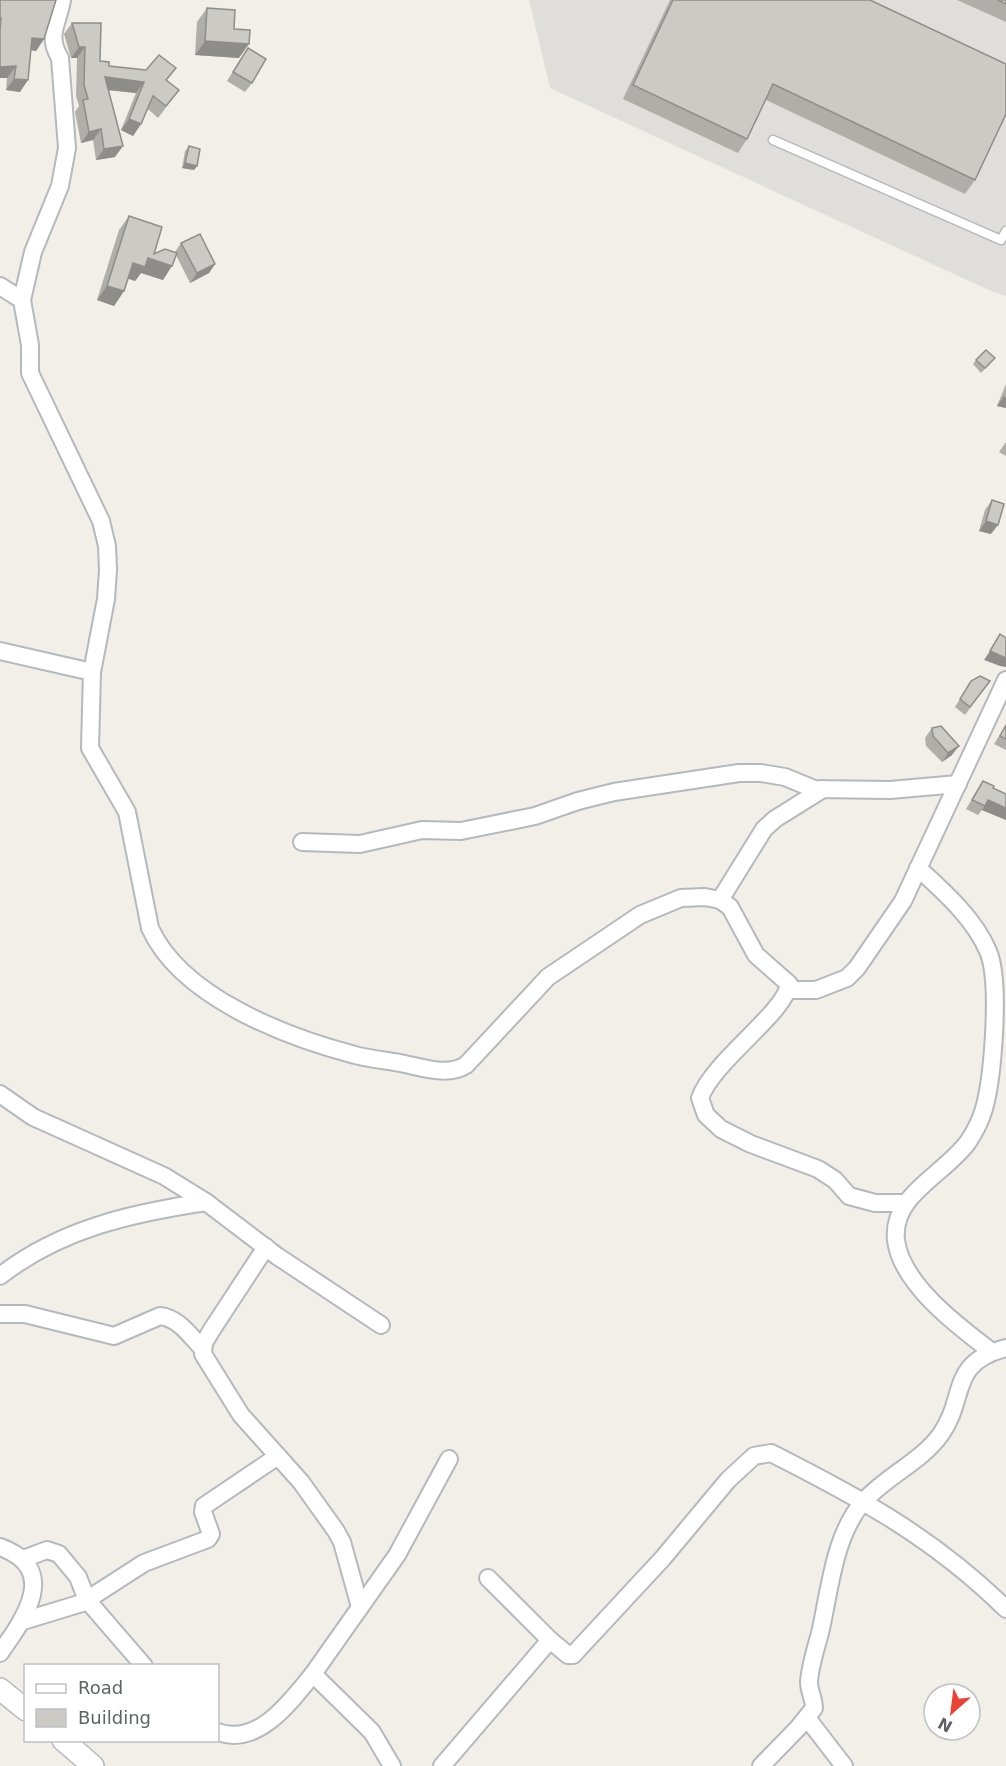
<svg xmlns="http://www.w3.org/2000/svg" width="1006" height="1766" font-family="'DejaVu Sans',sans-serif">
	<style>
		.industrial { fill: #e0deda }
		.lines { fill: none; stroke-linecap: round; stroke-linejoin: round }
		.service-casing { stroke: #b5b8bc; stroke-width: 11 }
		.minor-casing { stroke: #b5b8bc; stroke-width: 20 }
		.tertiary-casing { stroke: #b5b8bc; stroke-width: 24 }
		.service { stroke: #fff; stroke-width: 8 }
		.minor { stroke: #fff; stroke-width: 16 }
		.tertiary { stroke: #fff; stroke-width: 21 }
		.wall { fill: #afaea9 }
		.shaded-wall { fill: #8f8d8a }
		.building { fill: #cccac5; stroke: #8f8d8a; stroke-width: 1.5 }
	</style>
	<rect width="100%" height="100%" fill="#f1efe8"/>
	<polygon class="industrial" points="529,0 1006,0 1006,296 993,292 550,88"/>
	<g class="lines">
		<g class="service-casing">
			<polyline id="service" points="773,140 1001,240 1006,231"/>
		</g>
		<g class="minor-casing">
			<g id="minor">
				<path d="M0,286L22,300L30,345V373L101,521L107,546L108,570L106,599L92,672L90,748L127,812L150,928C181,997 286,1037 355,1055C369,1059 385,1060 400,1063C421,1067 447,1077 466,1065L548,977L640,915L681,898L705,897L720,900L730,907L756,955L789,984C786,1012 713,1061 700,1098L706,1115L721,1129L751,1144L818,1169L835,1180L849,1196L875,1203H905"/>
				<path d="M22,300L33,252L60,186L67,148L60,58C46,35 58,24 62,0"/>
				<polyline points="0,651 92,672"/>
				<polyline points="302,842 360,844 422,830 461,831 535,816 578,801 614,792 739,773 761,773 785,777 814,789 890,790 958,784"/>
				<path d="M918,868C944,892 974,918 988,951C1001,981 993,1076 984,1109C981,1119 974,1133 968,1142C944,1175 891,1195 896,1240C901,1284 959,1327 992,1352"/>
				<polyline points="720,900 764,829 775,819 823,789"/>
				<polyline points="788,990 816,990 847,978 857,968 903,901 1006,680"/>
				<polyline points="0,1094 33,1117 164,1176 206,1202 277,1256 381,1325"/>
				<polyline points="266,1247 211,1331 204,1343 203,1354 241,1415 301,1482 336,1531 342,1542 360,1607"/>
				<path d="M0,1276C60,1229 132,1213 206,1202"/>
				<path d="M0,1314H25L114,1336L160,1316C179,1318 190,1336 203,1349"/>
				<path d="M0,1547C60,1569 25,1618 0,1653"/>
				<polyline points="23,1559 47,1550 59,1554 78,1577 87,1600 144,1666"/>
				<polyline points="23,1621 82,1603 144,1563 208,1539 211,1534 203,1512 204,1506 278,1456"/>
				<path d="M550,1640L568,1655H573L663,1558L728,1480L754,1456L771,1453C860,1498 934,1538 1006,1609"/>
				<polyline points="807,1718 844,1766"/>
				<path d="M218,1732C258,1747 291,1701 313,1674"/>
				<polyline points="392,1766 372,1732 313,1674 397,1555 449,1459"/>
				<polyline points="442,1766 550,1640 488,1578"/>
				<path d="M761,1766L798,1728L814,1708C814,1699 809,1691 809,1682C810,1666 816,1648 820,1633C830,1590 834,1533 865,1500C888,1475 922,1461 941,1434C967,1397 948,1363 1006,1348"/>
			</g>
		</g>
		<g class="tertiary-casing">
			<g id="tertiary">
				<polyline points="0,1689 26,1710"/>
				<polyline points="63,1740 93,1766"/>
			</g>
		</g>
		<use href="#service" class="service"/>
		<use href="#minor" class="minor"/>
		<use href="#tertiary" class="tertiary"/>
	</g>
	<g class="wall">
		<polygon points="0,0 44,39 36,51 31,50 20,92 6,90 7,78 0,78"/>
		<polygon points="670,0 870,0 975,180 965,194 766,100 747,139 738,153 623,99"/>
		<polygon points="957,0 1006,0 1006,22"/>
		<polygon points="207,8 234,29 239,58 195,55 197,22"/>
		<polygon points="72,23 100,61 109,66 167,80 179,90 158,118 148,109 141,124 133,136 121,130 136,93 109,90 115,157 96,160 93,140 81,143 75,112 79,106 76,96 77,58 71,58 64,34"/>
		<polygon points="248,48 252,83 245,92 227,81"/>
		<polygon points="189,146 197,166 194,170 182,168 185,151"/>
		<polygon points="129,216 154,254 175,252 181,243 215,264 209,273 190,283 176,255 163,280 141,273 135,281 128,278 124,291 114,306 97,300 119,230"/>
		<polygon points="995,358 981,373 973,364 976,360"/>
		<polygon points="1006,384 1006,408 997,406"/>
		<polygon points="1006,442 1006,456 999,452"/>
		<polygon points="992,500 991,534 979,531 985,510"/>
		<polygon points="971,681 990,681 965,715 955,707"/>
		<polygon points="1006,725 1006,750 994,744"/>
		<polygon points="932,728 952,755 942,762 926,746 925,738"/>
		<polygon points="983,781 993,788 1006,794 1006,820 982,810 978,815 966,809"/>
	</g>
	<g class="shaded-wall">
		<polygon points="32,38 44,39 36,51 24,49"/>
		<polygon points="205,41 249,44 239,58 195,55"/>
		<polygon points="79,47 85,47 77,58 71,58"/>
		<polygon points="16,66 7,78 0,78 0,67"/>
		<polygon points="105,77 144,82 136,93 97,89"/>
		<polygon points="14,79 28,80 20,92 6,90"/>
		<polygon points="129,119 141,124 133,136 121,130"/>
		<polygon points="101,129 93,140 81,143 89,132"/>
		<polygon points="123,146 115,157 96,160 104,149"/>
		<polygon points="185,163 197,166 194,170 182,168"/>
		<polygon points="148,258 172,266 163,280 141,273 135,281 123,277 133,263"/>
		<polygon points="215,264 209,273 190,283 197,273"/>
		<polygon points="107,286 124,291 114,306 97,300"/>
		<polygon points="1004,396 1006,397 1006,408 997,406"/>
		<polygon points="986,521 998,525 991,534 979,531"/>
		<polygon points="990,651 1006,658 1006,667 1000,666 984,660"/>
		<polygon points="959,746 952,755 942,762 948,753"/>
		<polygon points="988,800 1006,808 1006,820 982,810"/>
	</g>
	<g class="building">
		<polygon points="0,0 56,0 44,39 32,38 28,80 14,79 16,66 0,67 0,30 1,18 0,18"/>
		<polygon points="673,0 870,0 1006,64 1006,114 975,180 773,84 747,139 633,85"/>
		<polygon points="998,0 1006,0 1006,4"/>
		<polygon points="207,8 235,10 234,29 250,30 249,44 205,41"/>
		<polygon points="72,23 101,23 100,61 109,62 109,66 146,70 159,55 176,68 166,80 179,90 166,106 153,96 141,124 129,119 144,82 105,77 123,146 104,149 101,129 89,132 83,100 88,99 84,85 85,47 79,47"/>
		<polygon points="248,48 266,59 252,83 233,72"/>
		<polygon points="189,146 200,149 197,166 185,163"/>
		<polygon points="129,216 162,227 154,254 165,249 177,253 172,266 148,258 145,267 133,263 124,291 107,286"/>
		<polygon points="200,234 215,264 197,273 181,243"/>
		<polygon points="986,350 995,358 985,368 976,360"/>
		<polygon points="992,500 1004,504 998,525 986,521"/>
		<polygon points="1000,634 1006,638 1006,658 990,651"/>
		<polygon points="980,676 990,681 970,707 960,699 971,681"/>
		<polygon points="1006,725 1006,739 1000,736"/>
		<polygon points="941,726 959,746 948,753 933,736 932,728"/>
		<polygon points="983,781 994,786 993,788 1006,794 1006,808 988,800 985,806 972,800"/>
	</g>
	<rect x="24" y="1664" width="195" height="78" fill="#ffffff" stroke="#bfc1c3" stroke-width="1.5"/>
	<rect x="36" y="1684" width="30" height="9" fill="#ffffff" stroke="#bfc1c3" stroke-width="1.5"/>
	<text x="78" y="1694" font-size="18" fill="#5f6368">Road</text>
	<rect x="36" y="1709" width="30" height="18" fill="#cccac5" stroke="#bfc1c3" stroke-width="1.5"/>
	<text x="78" y="1724" font-size="18" fill="#5f6368">Building</text>
	<g transform="translate(952 1712) rotate(208)"><circle r="28" fill="#ffffff" stroke="#bfc1c3" stroke-width="1.5"/>
	<path d="M0-4.5L10 22L0 15L-10 22Z" fill="#ea4335"/>
	<text y="-9" font-size="16" font-weight="bold" text-anchor="middle" fill="#5f6368">N</text>
	</g>
</svg>
